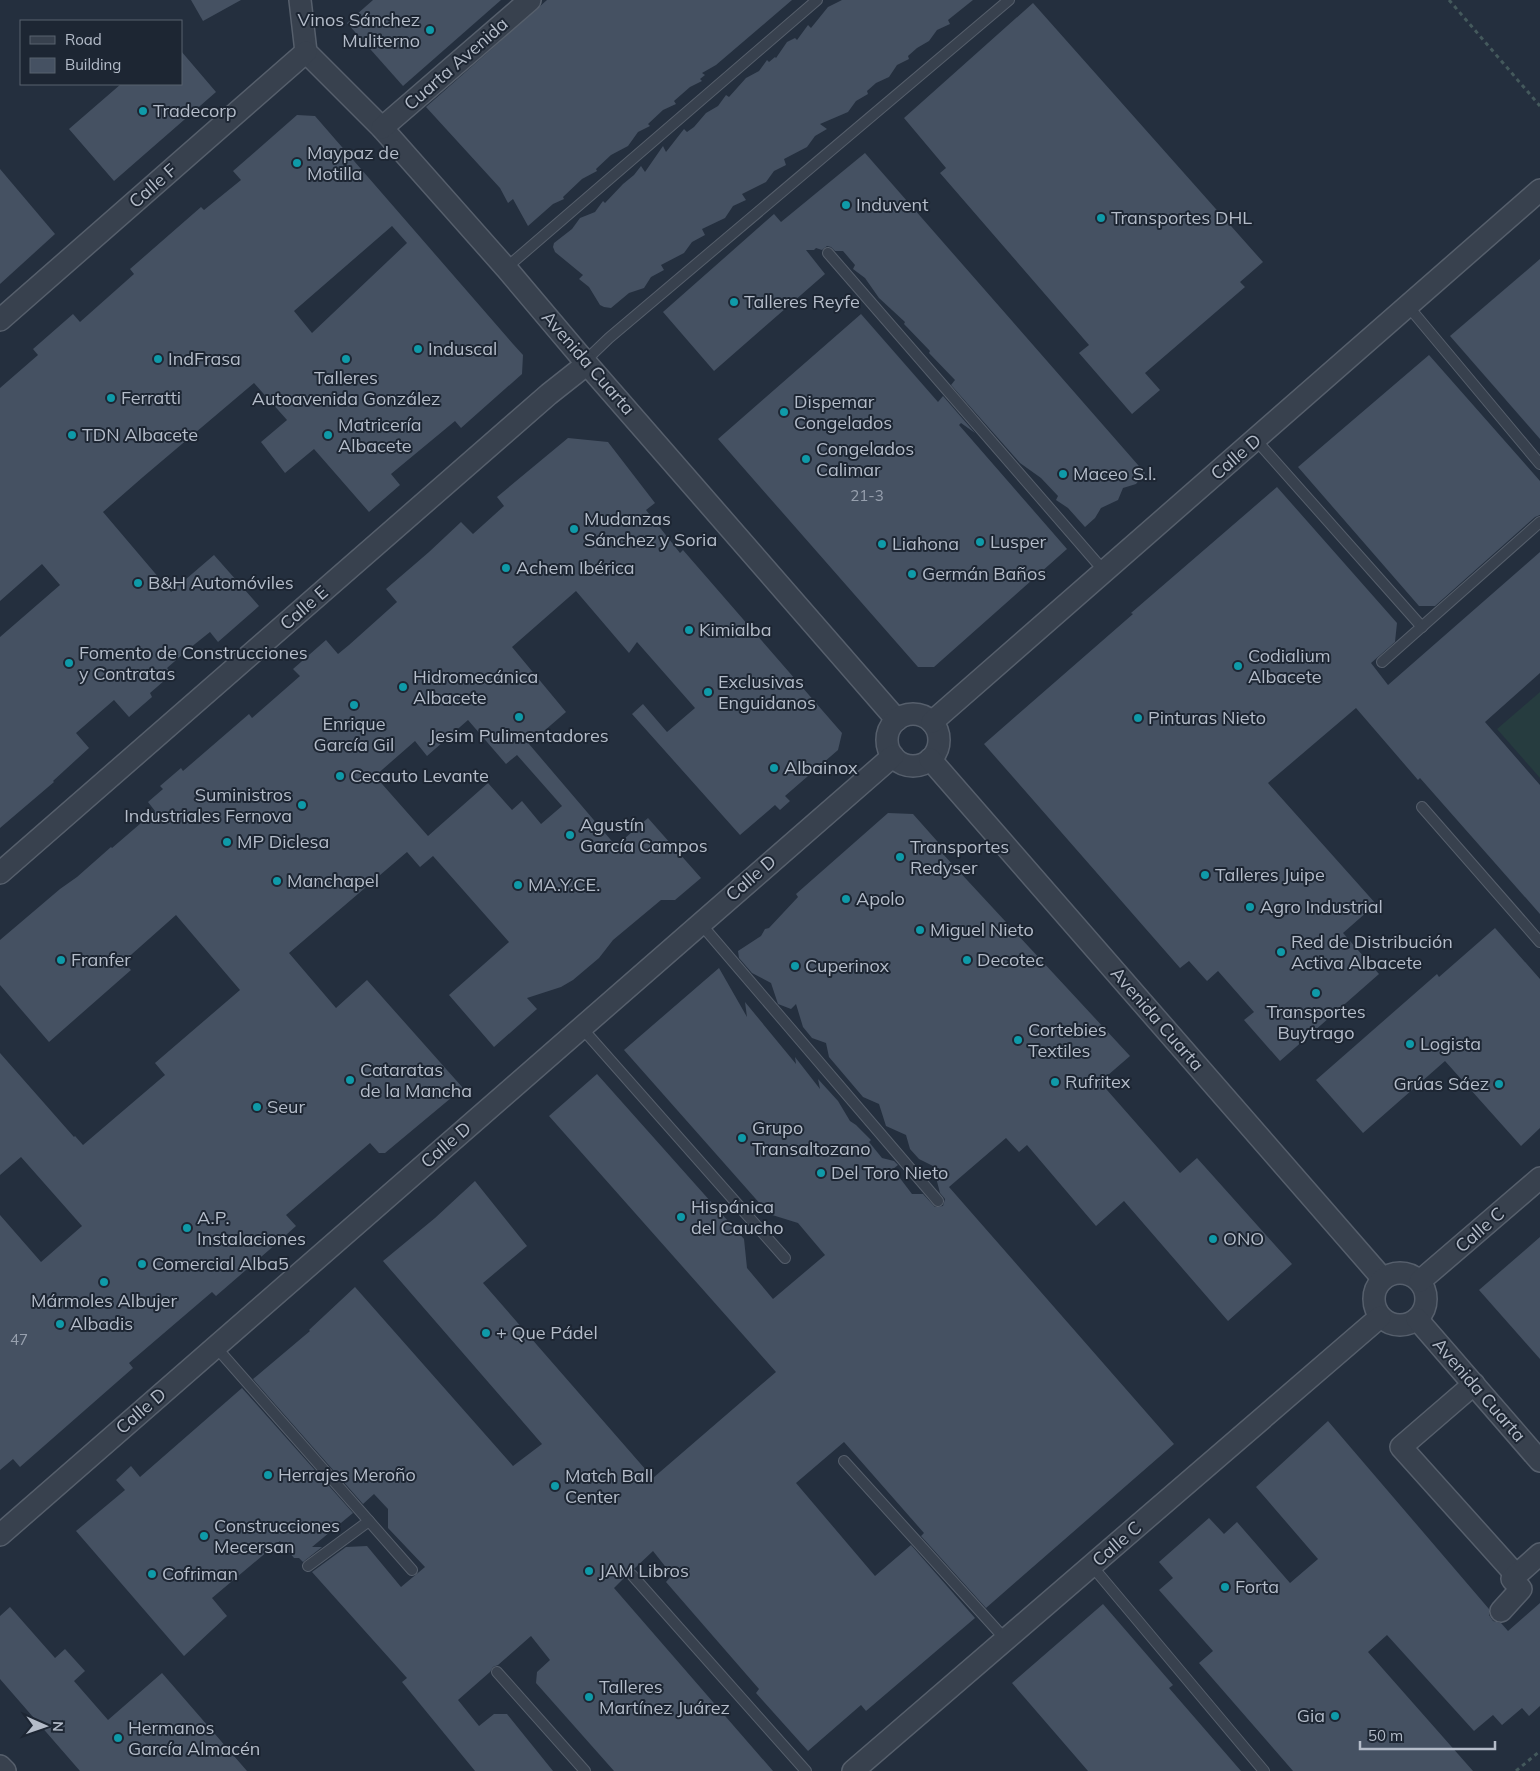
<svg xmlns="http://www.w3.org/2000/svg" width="1540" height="1771" font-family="Mulish,sans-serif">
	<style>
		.green { fill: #263c3f }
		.building { fill: #455162; fill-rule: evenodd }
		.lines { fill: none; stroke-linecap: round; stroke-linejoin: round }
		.service-casing { stroke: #565f6c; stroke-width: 12 }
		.minor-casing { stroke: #565f6c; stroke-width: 24 }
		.path { stroke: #44595c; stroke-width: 3; stroke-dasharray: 4 4; stroke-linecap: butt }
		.service { stroke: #38414e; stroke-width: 10 }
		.minor { stroke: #38414e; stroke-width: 21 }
		.culture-dot { fill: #0f9aa8; stroke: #1d2633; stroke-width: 2 }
		.labels { text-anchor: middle; stroke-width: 4; stroke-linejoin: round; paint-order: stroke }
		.number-label { font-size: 15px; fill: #98a1af }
		.poi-label { font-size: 18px; fill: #b4bcc9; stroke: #1d2633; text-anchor: start }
		.street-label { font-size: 18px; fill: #b4bcc9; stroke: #1d2633 }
	</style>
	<rect width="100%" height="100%" fill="#242f3e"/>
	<polygon class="green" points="1540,692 1540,778 1497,729"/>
	<g class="building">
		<polygon points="191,0 241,0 203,21"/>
		<polygon points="373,0 501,0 403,86 347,23"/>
		<polygon points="547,0 792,0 716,65 702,73 705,75 700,79 702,81 690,87 674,101 676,104 663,110 648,124 650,126 638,132 628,146 611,155 596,169 597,171 582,179 563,197 564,199 553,204 528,226 513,199 508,203 500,188 426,107"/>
		<polygon points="842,0 973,0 948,20 950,24 937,30 929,41 917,48 908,56 909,59 897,65 889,77 876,83 867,91 868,94 856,101 848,112 820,124 827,129 815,136 807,147 784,159 786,165 774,171 766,182 742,194 746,200 733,206 725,218 702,229 705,235 692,242 684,253 661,265 664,270 651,277 644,288 629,293 611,308 604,307 600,305 589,287 579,279 583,275 555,252 553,247 554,243 572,229 580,218 595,212 603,201 605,203 623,184 634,175 641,166 645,172 663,146 666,152 684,129 687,132 694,127 706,113 718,106 726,95 729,97 746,78 759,71 767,60 769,62 775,57 776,58 787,42 795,38 797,40 808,25 811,28 828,7"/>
		<polygon points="1033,3 1263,262 1240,282 1245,287 1145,373 1160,390 1132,414 1079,353 1089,345 940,173 946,168 904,118"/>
		<polygon points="181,51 216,92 114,181 69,129 121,84 181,84"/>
		<path d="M297,115L315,116L513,344L523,355L522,374L461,428L455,421L391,474L400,485L369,512L314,449L285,473L261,442L287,420L254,383L143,477L103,512L171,592L214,555L259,606L218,642L210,632L190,648L167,668L172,674L150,693L152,697L129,717L114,700L76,733L89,748L53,781L54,782L0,828V637L60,585L42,564L0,601V388L38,355L33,349L73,314L80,322L134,274L130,269L201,207L204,210L241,180L233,171ZM392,226L407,243L312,333L294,311Z"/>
		<polygon points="865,153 1145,473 1136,484 1123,488 1118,500 1101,508 1095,518 1085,527 1068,508 1056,500 1058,496 1041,478 1020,463 951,385 955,380 929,353 930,351 904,324 905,322 879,298 865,278 853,269 855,265 843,251 835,251 831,247 827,246 822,250 816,248 814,250 806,250 825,274 714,371 663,312 774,214 781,222"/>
		<polygon points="0,169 55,234 0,284"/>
		<polygon points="1540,259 1540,439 1450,336"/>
		<polygon points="861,314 938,402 943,396 975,433 961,423 959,425 1067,549 934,667 918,667 718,439"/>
		<polygon points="1429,355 1540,481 1540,515 1535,517 1435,606 1419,606 1298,467"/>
		<path d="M568,438L608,442L655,503L646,510L680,553L683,550L842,733L838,750L785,796L790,801L780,810L775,805L740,835L632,714L643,704L667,732L695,708L637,642L629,653L576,591L512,647L566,712L529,744L616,846L648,818L701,878L675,900H661L613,940L599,958L573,980L561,987L527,998L537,1009L494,1047L449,995L509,942L433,856L420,867L407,852L289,953L336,1008L367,980L463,1088L385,1153H379L370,1143L286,1215L296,1226L276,1244L216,1296L212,1292L129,1363L133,1368L20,1467L13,1459L0,1470V1215L41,1262L82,1226L21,1157L0,1175V1053L74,1137L75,1136L83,1145L165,1075L155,1063L240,990L176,915L123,962L131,970L49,1042L0,985V940L60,889L77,877L111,847L112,848L155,811L148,802L163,789L160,786L181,768L183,771L249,714L252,718L300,676L293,669L326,640L338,654L349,645L397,602L386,589L429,552L461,522L473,534L504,506L497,497ZM468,720L506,764L517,755L562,806L541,824L522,801L512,810L488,783L428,836L375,776L415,741L427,756Z"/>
		<polygon points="1277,487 1397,623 1395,642 1371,663 1388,685 1540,552 1540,673 1485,722 1540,785 1540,914 1420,778 1418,780 1356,708 1268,783 1376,904 1343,933 1379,974 1280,1061 1244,1020 1254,1012 1218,971 1207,981 1189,961 1180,968 984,744 1133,614 1131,613"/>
		<polygon points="888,813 913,814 945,850 942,853 1130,1056 1100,1082 1180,1173 1197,1158 1292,1264 1228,1321 1124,1201 1096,1226 1027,1145 1019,1152 1006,1138 949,1187 1174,1444 986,1608 921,1536 924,1533 844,1442 796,1483 875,1576 911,1545 975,1618 866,1711 861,1705 808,1751 756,1693 759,1689 666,1582 672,1575 653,1551 634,1569 627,1570 625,1577 614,1588 773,1771 614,1771 536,1683 537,1672 550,1660 531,1636 498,1665 493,1667 490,1672 458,1700 479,1726 494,1714 507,1714 553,1771 475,1771 402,1682 407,1678 312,1572 346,1547 367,1546 401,1587 425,1567 388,1528 388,1509 374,1494 363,1504 253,1379 310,1331 309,1330 355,1287 513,1466 542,1444 383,1261 435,1218 475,1181 527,1246 483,1283 653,1478 776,1372 549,1116 597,1074 744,1239 747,1268 773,1299 825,1255 798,1223 769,1214 624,1050 719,968 747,1017 745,1002 796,1064 795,1057 820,1089 818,1079 838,1101 850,1121 856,1125 871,1140 869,1142 882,1158 894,1161 898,1165 893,1169 912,1194 923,1194 935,1207 943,1206 945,1199 940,1193 933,1166 919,1159 910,1149 906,1135 886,1126 879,1104 863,1097 829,1057 826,1043 812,1038 803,1027 796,1004 791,1009 778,1004 771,983 752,973 739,958 738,951 761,936 765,929 769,928 798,897 796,894"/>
		<polygon points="1495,928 1540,979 1540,1128 1521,1146 1445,1061 1363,1133 1316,1080 1437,974 1439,977"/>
		<polygon points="1540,1237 1540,1359 1479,1290"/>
		<polygon points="242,1388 353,1513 312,1547 322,1547 303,1562 299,1558 294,1558 280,1541 212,1598 227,1616 184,1656 76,1531 125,1490 116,1480 131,1466 140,1477"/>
		<polygon points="1328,1421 1489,1609 1489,1615 1493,1621 1501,1623 1508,1631 1540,1603 1540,1706 1529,1716 1522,1708 1502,1725 1493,1715 1474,1731 1387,1635 1368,1652 1473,1771 1293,1771 1199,1663 1213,1651 1159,1590 1173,1578 1159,1562 1209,1518 1224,1534 1237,1522 1290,1583 1318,1559 1256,1487"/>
		<polygon points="1103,1604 1173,1685 1169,1688 1241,1771 1088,1771 1012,1683"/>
		<polygon points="10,1607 55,1658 65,1649 85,1671 74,1681 108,1720 162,1673 247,1771 80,1771 0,1679 0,1616"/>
	</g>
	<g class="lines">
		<g class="service-casing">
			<g id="service">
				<polyline points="828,253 1104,571"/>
				<polyline points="506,268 817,0"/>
				<polyline points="1408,306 1540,464"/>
				<polyline points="585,361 609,338 1009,0"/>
				<polyline points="1256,440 1422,627"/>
				<polyline points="1382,662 1540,522"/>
				<polyline points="1422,807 1540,942"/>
				<polyline points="700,923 938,1201"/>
				<polyline points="581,1027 785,1258"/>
				<polyline points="215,1346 412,1570"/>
				<polyline points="844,1461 1006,1640"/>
				<polyline points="308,1566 369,1521"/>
				<polyline points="1092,1566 1264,1771"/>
				<polyline points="632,1575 806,1771"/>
				<polyline points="497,1672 585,1771"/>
			</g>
		</g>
		<g class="minor-casing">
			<g id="minor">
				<polyline points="300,0 306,52 382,128 506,268 587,364 897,720"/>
				<polyline points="382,128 530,0"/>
				<polyline points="0,320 306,52"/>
				<circle cx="913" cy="740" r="26"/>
				<polyline points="932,722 1540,190"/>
				<polyline points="930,759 1383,1279"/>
				<polyline points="0,873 549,394 587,364"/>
				<circle cx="1400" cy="1299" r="26"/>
				<polyline points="1420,1281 1540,1178"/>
				<polyline points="1417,1319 1540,1461"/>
				<polyline points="1474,1384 1401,1447 1516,1575"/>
				<polyline points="0,1535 893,756"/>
				<polyline points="1501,1611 1521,1589 1512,1579 1540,1554"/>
				<polyline points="0,1766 5,1771"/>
				<polyline points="853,1771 1380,1317"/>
			</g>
		</g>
		<g class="path">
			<polyline points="1449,0 1540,106"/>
			<polyline points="1516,1771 1540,1751"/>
		</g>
		<use href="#service" class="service"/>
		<use href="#minor" class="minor"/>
	</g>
	<g class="culture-dot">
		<circle cx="430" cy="30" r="5"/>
		<circle cx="143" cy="111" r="5"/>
		<circle cx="297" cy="163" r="5"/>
		<circle cx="846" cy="205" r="5"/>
		<circle cx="1101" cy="218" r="5"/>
		<circle cx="734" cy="302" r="5"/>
		<circle cx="418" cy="349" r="5"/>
		<circle cx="158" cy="359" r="5"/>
		<circle cx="346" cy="359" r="5"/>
		<circle cx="111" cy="398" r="5"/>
		<circle cx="784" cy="412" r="5"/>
		<circle cx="72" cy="435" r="5"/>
		<circle cx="328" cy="435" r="5"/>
		<circle cx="806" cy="459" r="5"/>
		<circle cx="1063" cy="474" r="5"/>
		<circle cx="574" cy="529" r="5"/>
		<circle cx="980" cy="542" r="5"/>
		<circle cx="882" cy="544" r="5"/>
		<circle cx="506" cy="568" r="5"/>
		<circle cx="912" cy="574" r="5"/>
		<circle cx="138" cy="583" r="5"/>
		<circle cx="689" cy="630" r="5"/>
		<circle cx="69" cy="663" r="5"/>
		<circle cx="1238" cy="666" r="5"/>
		<circle cx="403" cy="687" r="5"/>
		<circle cx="708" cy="692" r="5"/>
		<circle cx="354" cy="705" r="5"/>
		<circle cx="519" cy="717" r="5"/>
		<circle cx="1138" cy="718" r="5"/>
		<circle cx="774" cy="768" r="5"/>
		<circle cx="340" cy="776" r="5"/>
		<circle cx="302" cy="805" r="5"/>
		<circle cx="570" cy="835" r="5"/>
		<circle cx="227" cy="842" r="5"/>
		<circle cx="900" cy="857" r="5"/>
		<circle cx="1205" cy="875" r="5"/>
		<circle cx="277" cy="881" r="5"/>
		<circle cx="518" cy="885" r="5"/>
		<circle cx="846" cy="899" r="5"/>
		<circle cx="1250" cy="907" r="5"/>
		<circle cx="920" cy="930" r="5"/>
		<circle cx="1281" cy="952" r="5"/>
		<circle cx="61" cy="960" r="5"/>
		<circle cx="967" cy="960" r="5"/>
		<circle cx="795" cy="966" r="5"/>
		<circle cx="1316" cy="993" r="5"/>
		<circle cx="1018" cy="1040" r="5"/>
		<circle cx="1410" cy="1044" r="5"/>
		<circle cx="350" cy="1080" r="5"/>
		<circle cx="1055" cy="1082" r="5"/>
		<circle cx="1499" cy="1084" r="5"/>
		<circle cx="257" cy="1107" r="5"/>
		<circle cx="742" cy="1138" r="5"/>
		<circle cx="821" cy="1173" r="5"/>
		<circle cx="681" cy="1217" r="5"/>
		<circle cx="187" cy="1228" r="5"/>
		<circle cx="1213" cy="1239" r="5"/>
		<circle cx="142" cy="1264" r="5"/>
		<circle cx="104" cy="1282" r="5"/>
		<circle cx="60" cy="1324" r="5"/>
		<circle cx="486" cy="1333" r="5"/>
		<circle cx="268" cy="1475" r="5"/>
		<circle cx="555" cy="1486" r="5"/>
		<circle cx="204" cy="1536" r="5"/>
		<circle cx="589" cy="1571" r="5"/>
		<circle cx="152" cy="1574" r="5"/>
		<circle cx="1225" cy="1587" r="5"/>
		<circle cx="589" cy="1697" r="5"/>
		<circle cx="1335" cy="1716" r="5"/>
		<circle cx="118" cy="1738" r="5"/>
	</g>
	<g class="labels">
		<g class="number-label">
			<text x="867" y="501">21-3</text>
			<text x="19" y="1345">47</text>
		</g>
		<g class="poi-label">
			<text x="420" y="26" text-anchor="end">Vinos Sánchez<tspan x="420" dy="21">Muliterno</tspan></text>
			<text x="153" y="117">Tradecorp</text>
			<text x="307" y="159">Maypaz de<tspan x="307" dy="21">Motilla</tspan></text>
			<text x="856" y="211">Induvent</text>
			<text x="1111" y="224">Transportes DHL</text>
			<text x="744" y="308">Talleres Reyfe</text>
			<text x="428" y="355">Induscal</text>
			<text x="168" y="365">IndFrasa</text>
			<text x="346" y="384" text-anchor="middle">Talleres<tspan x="346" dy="21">Autoavenida González</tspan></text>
			<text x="121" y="404">Ferratti</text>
			<text x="794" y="408">Dispemar<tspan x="794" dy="21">Congelados</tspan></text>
			<text x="338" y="431">Matricería<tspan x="338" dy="21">Albacete</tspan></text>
			<text x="82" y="441">TDN Albacete</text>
			<text x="816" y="455">Congelados<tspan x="816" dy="21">Calimar</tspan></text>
			<text x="1073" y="480">Maceo S.l.</text>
			<text x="584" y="525">Mudanzas<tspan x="584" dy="21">Sánchez y Soria</tspan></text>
			<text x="990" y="548">Lusper</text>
			<text x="892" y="550">Liahona</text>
			<text x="516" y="574">Achem Ibérica</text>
			<text x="922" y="580">Germán Baños</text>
			<text x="148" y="589">B&amp;H Automóviles</text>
			<text x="699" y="636">Kimialba</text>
			<text x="79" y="659">Fomento de Construcciones<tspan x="79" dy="21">y Contratas</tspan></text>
			<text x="1248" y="662">Codialium<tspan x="1248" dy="21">Albacete</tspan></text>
			<text x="413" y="683">Hidromecánica<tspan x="413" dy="21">Albacete</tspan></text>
			<text x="718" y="688">Exclusivas<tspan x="718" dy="21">Enguidanos</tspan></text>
			<text x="1148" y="724">Pinturas Nieto</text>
			<text x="354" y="730" text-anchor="middle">Enrique<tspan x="354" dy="21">García Gil</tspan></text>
			<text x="519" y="742" text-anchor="middle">Jesim Pulimentadores</text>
			<text x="784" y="774">Albainox</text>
			<text x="350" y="782">Cecauto Levante</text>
			<text x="292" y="801" text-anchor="end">Suministros<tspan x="292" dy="21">Industriales Fernova</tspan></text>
			<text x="580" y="831">Agustín<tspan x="580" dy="21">García Campos</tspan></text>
			<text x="237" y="848">MP Diclesa</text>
			<text x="910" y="853">Transportes<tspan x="910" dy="21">Redyser</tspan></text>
			<text x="1215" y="881">Talleres Juipe</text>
			<text x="287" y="887">Manchapel</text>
			<text x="528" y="891">MA.Y.CE.</text>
			<text x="856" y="905">Apolo</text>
			<text x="1260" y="913">Agro Industrial</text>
			<text x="930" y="936">Miguel Nieto</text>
			<text x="1291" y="948">Red de Distribución<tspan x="1291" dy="21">Activa Albacete</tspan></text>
			<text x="71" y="966">Franfer</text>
			<text x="977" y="966">Decotec</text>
			<text x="805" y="972">Cuperinox</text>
			<text x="1316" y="1018" text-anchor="middle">Transportes<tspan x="1316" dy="21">Buytrago</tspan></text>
			<text x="1028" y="1036">Cortebies<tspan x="1028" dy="21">Textiles</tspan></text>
			<text x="1420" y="1050">Logista</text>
			<text x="360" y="1076">Cataratas<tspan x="360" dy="21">de la Mancha</tspan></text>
			<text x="1065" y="1088">Rufritex</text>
			<text x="1489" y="1090" text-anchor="end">Grúas Sáez</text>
			<text x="267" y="1113">Seur</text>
			<text x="752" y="1134">Grupo<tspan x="752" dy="21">Transaltozano</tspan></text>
			<text x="831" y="1179">Del Toro Nieto</text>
			<text x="691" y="1213">Hispánica<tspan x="691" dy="21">del Caucho</tspan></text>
			<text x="197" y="1224">A.P.<tspan x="197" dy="21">Instalaciones</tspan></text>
			<text x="1223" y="1245">ONO</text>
			<text x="152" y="1270">Comercial Alba5</text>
			<text x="104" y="1307" text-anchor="middle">Mármoles Albujer</text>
			<text x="70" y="1330">Albadis</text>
			<text x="496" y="1339">+ Que Pádel</text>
			<text x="278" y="1481">Herrajes Meroño</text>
			<text x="565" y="1482">Match Ball<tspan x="565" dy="21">Center</tspan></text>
			<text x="214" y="1532">Construcciones<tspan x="214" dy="21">Mecersan</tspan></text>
			<text x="599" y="1577">JAM Libros</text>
			<text x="162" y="1580">Cofriman</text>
			<text x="1235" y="1593">Forta</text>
			<text x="599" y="1693">Talleres<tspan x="599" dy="21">Martínez Juárez</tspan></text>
			<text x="1325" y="1722" text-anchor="end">Gia</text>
			<text x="128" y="1734">Hermanos<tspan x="128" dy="21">García Almacén</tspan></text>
		</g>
		<g class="street-label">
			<text transform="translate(456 64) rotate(-41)" y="6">Cuarta Avenida</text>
			<text transform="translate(153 186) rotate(-41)" y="6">Calle F</text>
			<text transform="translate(588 363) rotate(49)" y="6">Avenida Cuarta</text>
			<text transform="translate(1236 457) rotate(-41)" y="6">Calle D</text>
			<text transform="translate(304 608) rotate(-41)" y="6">Calle E</text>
			<text transform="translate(751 878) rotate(-41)" y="6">Calle D</text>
			<text transform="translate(1157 1019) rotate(49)" y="6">Avenida Cuarta</text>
			<text transform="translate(446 1145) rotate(-41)" y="6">Calle D</text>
			<text transform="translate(1480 1230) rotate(-41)" y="6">Calle C</text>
			<text transform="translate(1479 1390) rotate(49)" y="6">Avenida Cuarta</text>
			<text transform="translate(141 1411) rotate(-41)" y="6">Calle D</text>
			<text transform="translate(1117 1544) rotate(-41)" y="6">Calle C</text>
		</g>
	</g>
	<rect x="20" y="20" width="162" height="65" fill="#1d2633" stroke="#59626f"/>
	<rect x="30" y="36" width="25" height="8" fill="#38414e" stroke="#59626f"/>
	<text x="65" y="45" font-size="15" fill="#b4bcc9">Road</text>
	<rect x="30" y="58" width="25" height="15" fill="#455162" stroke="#59626f"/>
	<text x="65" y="70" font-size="15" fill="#b4bcc9">Building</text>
	<g transform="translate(45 1726) rotate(92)" stroke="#1d2633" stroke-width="4" paint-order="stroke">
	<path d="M0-4L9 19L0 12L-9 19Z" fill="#b4bcc9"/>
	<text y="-8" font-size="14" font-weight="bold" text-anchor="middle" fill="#b4bcc9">N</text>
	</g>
	<path d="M1360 1741v8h135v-8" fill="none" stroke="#b4bcc9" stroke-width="2.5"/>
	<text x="1368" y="1741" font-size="15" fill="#b4bcc9" stroke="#1d2633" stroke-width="4" paint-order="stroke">50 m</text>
</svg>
